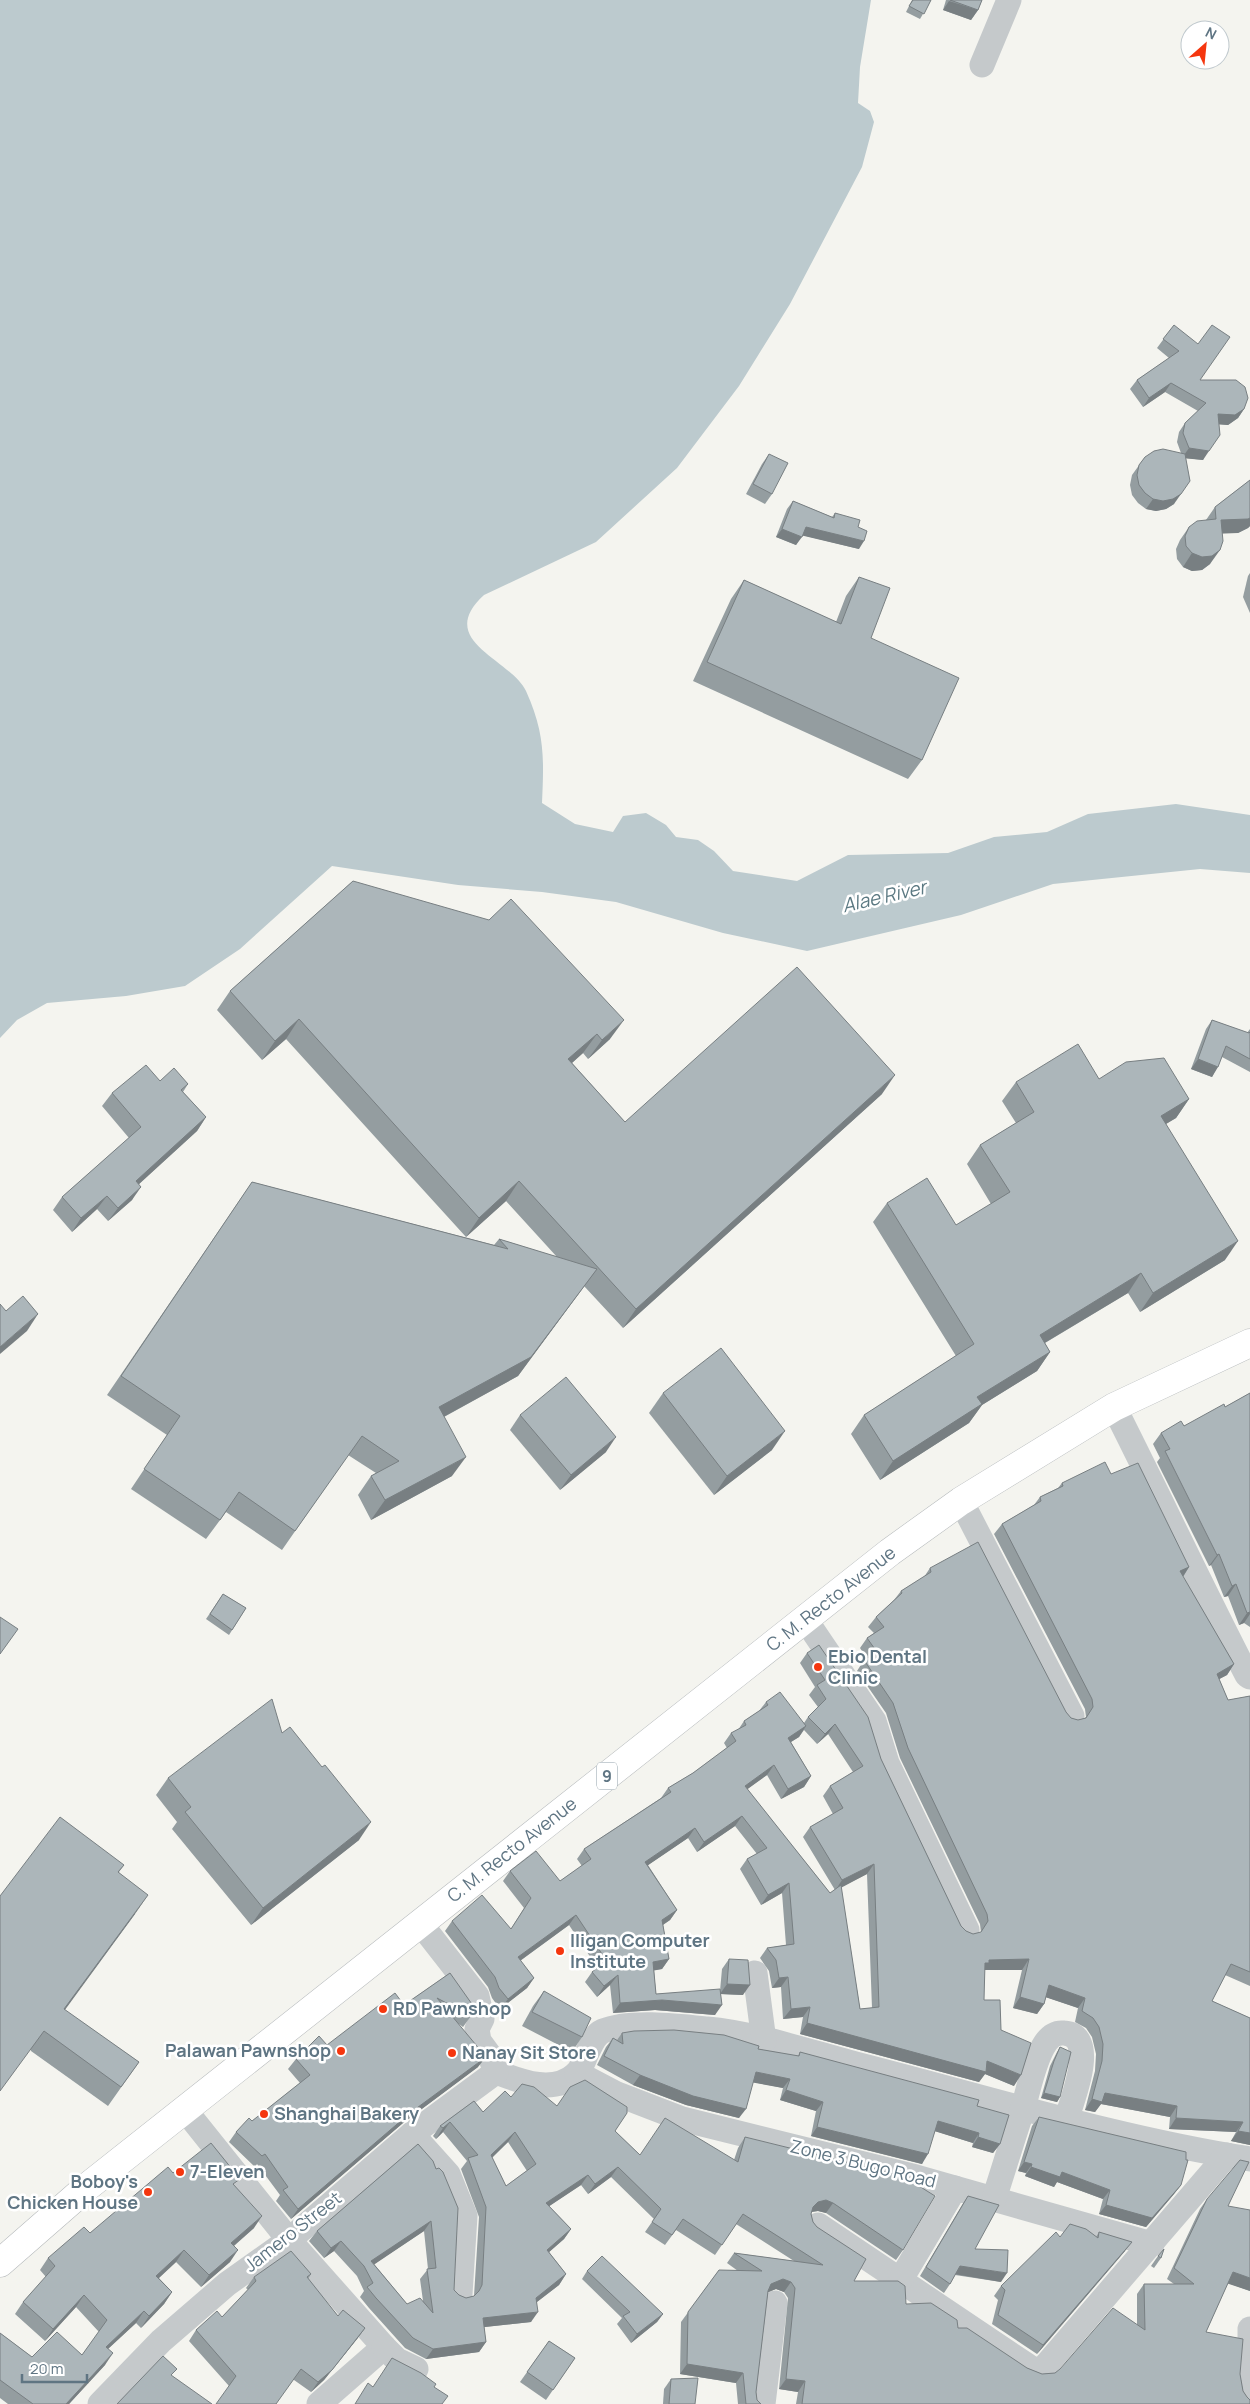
<svg xmlns="http://www.w3.org/2000/svg" width="1250" height="2404" font-family="Manrope,sans-serif">
	<style>
		.water { fill: #bccace }
		.lines { fill: none; stroke-linecap: round; stroke-linejoin: round }
		.trunk-casing { stroke: #b6babc; stroke-width: 29 }
		.minor { stroke: #c5c9cb; stroke-width: 25 }
		.trunk { stroke: #fff; stroke-width: 28 }
		.wall { fill: #949da0; fill-rule: evenodd }
		.shaded-wall { fill: #787f82 }
		.building { fill: #acb6ba; stroke: #787f82; fill-rule: evenodd }
		.poi-dot { fill: #f5360e; stroke: #fff; stroke-width: 2 }
		.labels { text-anchor: middle; stroke-width: 5; stroke-linejoin: round; paint-order: stroke }
		.shield { fill: #fff; stroke: #8f9ea8; stroke-width: 1 }
		.shield-label { font-size: 16px; font-weight: bold; fill: #5f7583 }
		.street-label { font-size: 18px; fill: #5f7583; stroke: #fff }
		.poi-label { font-size: 18px; font-weight: bold; fill: #5f7583; stroke: #fff; text-anchor: start }
		.water-label { font-size: 19px; font-style: italic; fill: #5b7982; stroke: #fff }
	</style>
	<rect width="100%" height="100%" fill="#f4f4ef"/>
	<path class="water" d="M0,0H871L860,67L858,103L870,111L874,122L862,167L790,304L739,386L677,468L596,542L484,595C434,641 510,658 526,691C545,733 544,758 542,803L575,824L613,832L623,816L646,813L666,825L676,837L698,840L714,851L733,871L797,881L848,855L948,853L994,837L1047,832L1088,814L1176,804L1250,815V873L1200,869L1053,884L961,915L807,951L723,933L616,902L542,892L458,885L332,866L240,949L185,986L126,996L47,1003L17,1020L0,1038Z"/>
	<g class="lines">
		<g class="trunk-casing">
			<polyline id="trunk" points="0,2263 87,2187 890,1552 961,1501 1114,1407 1250,1343"/>
		</g>
		<g class="minor">
			<polyline points="982,65 1009,0"/>
			<path d="M1114,1407C1159,1496 1201,1586 1247,1675L1250,1677"/>
			<polyline points="961,1501 1072,1716"/>
			<polyline points="805,1619 874,1721 887,1763 967,1930"/>
			<path d="M420,1923L477,1996L482,2019L477,2029L479,2041L490,2056L496,2072C520,2081 553,2095 576,2074C581,2070 584,2059 587,2053C591,2045 594,2035 603,2031C629,2020 679,2026 707,2029C754,2033 809,2052 856,2064C986,2097 1116,2138 1250,2159"/>
			<polyline points="755,1973 764,2041"/>
			<polyline points="577,2073 617,2094 682,2119 916,2177 1152,2244"/>
			<polyline points="185,2110 289,2240 384,2347 319,2404"/>
			<polyline points="412,2134 448,2174 465,2216 460,2294"/>
			<path d="M994,2199C1004,2168 1013,2138 1023,2108C1029,2088 1033,2065 1043,2047C1048,2038 1054,2032 1064,2033C1099,2035 1072,2101 1066,2120"/>
			<polyline points="818,2225 1028,2366 1035,2370 1042,2370 1227,2155"/>
			<polyline points="901,2279 955,2188"/>
			<polyline points="1250,2329 1250,2365"/>
			<polyline points="384,2347 397,2360 416,2369"/>
			<polyline points="1250,2368 1247,2386 1250,2398"/>
			<polyline points="100,2404 161,2341 227,2284 289,2240 412,2134 496,2072"/>
			<polyline points="763,2404 775,2303"/>
		</g>
		<use href="#trunk" class="trunk"/>
	</g>
	<g class="wall">
		<polygon points="912,0 931,0 920,19 906,12"/>
		<polygon points="946,0 982,0 978,10 971,20 943,10"/>
		<polygon points="1174,325 1200,380 1244,409 1238,418 1228,425 1219,424 1203,460 1186,458 1174,504 1166,509 1156,511 1146,509 1138,503 1132,495 1130,485 1132,475 1145,457 1181,453 1177,442 1179,432 1185,423 1198,411 1165,392 1143,407 1130,389 1137,380 1169,358 1157,348"/>
		<polygon points="769,454 772,494 765,504 746,494 762,464"/>
		<polygon points="1250,480 1250,526 1248,528 1238,533 1222,533 1210,564 1202,570 1192,571 1183,567 1177,559 1176,549 1180,540 1189,527 1206,520 1215,507"/>
		<polygon points="793,501 832,517 835,513 858,527 859,549 802,535 796,545 776,537 787,509"/>
		<polygon points="1250,573 1250,613 1243,597 1248,576"/>
		<polygon points="859,577 871,638 922,760 908,779 693,681 731,599 744,580 836,622 846,596"/>
		<polygon points="353,881 610,1039 588,1059 583,1053 572,1063 625,1122 882,1094 623,1328 584,1286 518,1376 444,1417 452,1476 371,1520 358,1495 371,1476 376,1473 348,1455 282,1550 226,1512 206,1539 131,1489 167,1435 107,1395 252,1182 494,1245 499,1239 557,1257 506,1201 466,1237 286,1039 262,1060 217,1010 230,991"/>
		<polygon points="1212,1020 1247,1033 1250,1029 1250,1072 1222,1057 1212,1077 1191,1069 1206,1029"/>
		<polygon points="1099,1079 1189,1099 1176,1118 1166,1124 1225,1260 1140,1312 1128,1293 1045,1343 1050,1352 1037,1371 982,1405 969,1423 880,1480 851,1434 864,1415 956,1356 873,1222 887,1203 956,1225 991,1204 967,1164 980,1145 1016,1123 1002,1101 1016,1082"/>
		<polygon points="160,1081 188,1084 183,1092 206,1117 197,1131 139,1184 132,1200 108,1221 97,1209 72,1232 53,1210 62,1197 129,1138 102,1106 112,1093"/>
		<polygon points="663,1393 772,1450 714,1495 649,1413"/>
		<polygon points="1250,1393 1250,1627 1244,1623 1239,1625 1228,1596 1224,1597 1211,1565 1209,1566 1157,1462 1160,1458 1153,1444 1161,1433 1184,1426 1225,1407"/>
		<polygon points="520,1415 606,1452 560,1490 510,1430"/>
		<path d="M1111,1474L1189,1567L1183,1577L1234,1664L1227,1675L1219,1679L1228,1700L1250,1696V1986L1225,1975L1212,2001L1250,2018V2145L1231,2141L1236,2132L1169,2129L1170,2117L1101,2104L1095,2112L1085,2110L1095,2071L1096,2054L1092,2037L1086,2028L1075,2022L1078,2008L1046,1997L1044,2004L1037,2014L1013,2008L1022,1970H984V2000L1001,2030L1014,2086L985,2074L979,2082L800,2034L803,2017L783,2019L781,1987L772,1988L769,1971L760,1958L767,1948L786,1945L782,1893L761,1905L740,1869L747,1859L757,1854L735,1826L697,1852L688,1838L648,1865L677,1910L670,1920L663,1925L669,1959L662,1969L654,1970L656,1994L720,1991L722,1969L729,1959L743,1995L721,1994L715,2015L655,2010L613,2013L610,1985L597,1997L585,1982L592,1972L597,1967L569,1925L520,1961L534,1978L527,1988L500,2009L492,1998L488,1987L445,1931L452,1921L511,1929L524,1908L503,1881L510,1871L560,1881L582,1866L577,1859L584,1849L661,1798L668,1788L693,1773L727,1748L724,1743L731,1733L738,1730L744,1721L759,1711L766,1702L804,1723L808,1717L818,1707L809,1695L815,1687L800,1663L807,1653L881,1759L961,1926L966,1931L973,1934L981,1933V1932L980,1924L900,1758L886,1713L857,1671L864,1660L867,1659L860,1648L867,1638L874,1633L868,1627L876,1617L894,1600L901,1591L924,1577L930,1568L1071,1718L1078,1720L1085,1718L1086,1717L1085,1709L994,1534L1002,1524L1034,1505L1040,1497L1058,1488L1062,1483ZM804,1730L817,1744L828,1734L853,1772L830,1786L823,1796L833,1814L810,1827L803,1837L835,1890L830,1893L747,1789L767,1775L781,1799L804,1787L811,1776L791,1742L799,1737ZM867,1874L872,2008L860,2009L841,1887Z"/>
		<polygon points="223,1594 246,1608 229,1635 206,1619"/>
		<polygon points="282,1733 359,1840 251,1925 172,1829 177,1822 156,1795 168,1778"/>
		<polygon points="124,1865 119,1872 135,1914 64,2010 139,2062 108,2106 31,2051 0,1896"/>
		<polygon points="450,1973 471,2016 463,2027 459,2024 478,2067 403,2123 291,2219 276,2201 280,2195 257,2164 255,2167 229,2142 236,2132 252,2121 300,2083 288,2069 296,2059 327,2045 404,2005"/>
		<polygon points="544,1991 582,2037 572,2052 522,2026 533,2006"/>
		<polygon points="622,2033 758,2049 798,2056 800,2052 977,2106 1000,2144 993,2153 972,2147 973,2143 935,2131 922,2164 811,2136 816,2111 780,2100 783,2088 753,2082 739,2118 686,2105 633,2085 597,2065 606,2047 613,2038 617,2040"/>
		<polygon points="1060,2047 1060,2097 1057,2102 1041,2098 1050,2066 1057,2052"/>
		<path d="M511,2097L557,2106L615,2131L640,2155L734,2160L738,2148L745,2137L903,2250L896,2260L826,2213L818,2211L811,2212V2214L813,2222L854,2281L906,2304L958,2328L1027,2368L1042,2374L1055,2373L1137,2325V2294L1144,2284H1174L1167,2279L1200,2209L1207,2199L1228,2206L1250,2291L1228,2283L1206,2332L1240,2374L1243,2391L1250,2404H796L798,2392L779,2389L788,2298L784,2292L776,2289L768,2292L756,2392L757,2400L761,2404H738L736,2383L680,2374L681,2322L719,2270L738,2271L727,2263L734,2253L794,2261L736,2224L715,2255L676,2230L665,2245L645,2232L654,2219L611,2177L588,2194L581,2185L549,2206L571,2229L564,2239L549,2252L566,2274L559,2285L537,2302L531,2322L484,2327L486,2342L479,2352L426,2359L405,2348L369,2308L360,2297L364,2291L357,2276L334,2251L324,2258L309,2241L317,2231L418,2144L454,2290L459,2295L466,2298L474,2296L479,2217L461,2169L467,2161L443,2132L436,2139L433,2136L440,2126L474,2101L483,2112ZM508,2142L527,2171L506,2186L492,2158ZM424,2231L428,2269L420,2279L423,2301L407,2304L374,2264Z"/>
		<polygon points="1039,2117 1181,2185 1174,2194 1146,2227 1099,2214 1103,2199 1057,2182 1054,2187 1025,2176 1026,2173 1018,2171 1032,2126"/>
		<polygon points="173,2173 235,2186 254,2228 234,2246 230,2262 201,2287 176,2262 159,2278 172,2292 164,2304 141,2328 136,2323 108,2349 105,2365 69,2404 8,2404 0,2398 0,2333 32,2357 82,2355 99,2332 76,2307 45,2341 15,2314 23,2302 46,2277 40,2270 48,2258 90,2233"/>
		<polygon points="968,2196 975,2249 1001,2282 955,2275 950,2284 944,2293 920,2276 962,2205"/>
		<polygon points="1099,2232 1125,2251 1037,2354 992,2324 998,2300 994,2296 1001,2286 1060,2237 1096,2237"/>
		<polygon points="1158,2256 1161,2258 1154,2268 1151,2266"/>
		<polygon points="587,2271 663,2314 657,2322 631,2343 617,2324 622,2318 582,2279"/>
		<polygon points="311,2274 308,2279 338,2316 365,2328 357,2339 324,2380 311,2392 294,2380 229,2386 189,2341 196,2330 222,2317 248,2290 246,2288 254,2277"/>
		<polygon points="549,2341 575,2358 546,2400 520,2382"/>
		<polygon points="671,2379 695,2404 663,2404 664,2389"/>
	</g>
	<g class="shaded-wall">
		<polygon points="949,1 978,10 971,20 943,10"/>
		<polygon points="1171,383 1165,392 1143,407 1149,398"/>
		<polygon points="1244,409 1238,418 1228,425 1212,424 1218,414"/>
		<polygon points="1189,448 1209,451 1203,460 1182,458"/>
		<polygon points="1181,494 1174,504 1166,509 1156,511 1146,509 1153,499"/>
		<polygon points="1250,518 1250,526 1248,528 1238,533 1212,534 1221,520"/>
		<polygon points="806,527 864,541 859,549 800,535"/>
		<polygon points="782,529 802,537 796,545 776,537"/>
		<polygon points="1220,550 1210,564 1202,570 1192,571 1183,567 1192,553"/>
		<polygon points="299,1019 286,1039 262,1060 275,1041"/>
		<polygon points="624,1020 610,1039 588,1059 602,1040"/>
		<polygon points="597,1034 583,1053 555,1078 568,1059"/>
		<polygon points="1198,1059 1218,1067 1212,1077 1191,1069"/>
		<polygon points="895,1075 882,1094 623,1328 636,1309"/>
		<polygon points="1189,1099 1176,1118 1147,1135 1161,1116"/>
		<polygon points="206,1117 197,1131 127,1195 136,1181"/>
		<polygon points="519,1181 506,1201 466,1237 479,1218"/>
		<polygon points="141,1187 132,1200 108,1221 118,1208"/>
		<polygon points="107,1196 97,1209 72,1232 81,1218"/>
		<polygon points="1238,1241 1225,1260 1140,1312 1153,1293"/>
		<polygon points="597,1269 518,1376 425,1427 439,1407"/>
		<polygon points="1141,1273 1128,1293 1026,1354 1040,1335"/>
		<polygon points="38,1314 27,1331 0,1354 0,1347"/>
		<polygon points="1050,1352 1037,1371 982,1405 969,1423 880,1480 893,1461 977,1397"/>
		<polygon points="785,1431 772,1450 714,1495 727,1476"/>
		<polygon points="616,1437 606,1452 560,1490 571,1475"/>
		<polygon points="466,1457 452,1476 371,1520 385,1500"/>
		<polygon points="1219,1554 1211,1565 1209,1566 1217,1555"/>
		<polygon points="1189,1567 1182,1578 1180,1571"/>
		<polygon points="1236,1584 1228,1596 1224,1597 1232,1586"/>
		<polygon points="1250,1612 1250,1614 1244,1623 1239,1625 1247,1613"/>
		<polygon points="1234,1664 1227,1675 1210,1684 1217,1674"/>
		<polygon points="835,1724 828,1734 817,1744 825,1734"/>
		<polygon points="806,1726 799,1737 781,1748 788,1738"/>
		<polygon points="774,1765 767,1775 738,1796 745,1786"/>
		<polygon points="811,1776 804,1787 781,1799 788,1789"/>
		<polygon points="742,1816 735,1826 697,1852 704,1842"/>
		<polygon points="371,1822 359,1840 251,1925 263,1908"/>
		<polygon points="695,1828 688,1838 638,1872 645,1862"/>
		<polygon points="874,1864 867,1874 835,1891 842,1880"/>
		<polygon points="789,1883 782,1893 761,1905 768,1895"/>
		<polygon points="148,1895 135,1914 51,2029 64,2009"/>
		<polygon points="677,1910 670,1920 655,1930 662,1920"/>
		<polygon points="576,1915 569,1925 510,1968 518,1957"/>
		<polygon points="669,1959 662,1969 646,1972 653,1962"/>
		<polygon points="1029,1959 1022,1970 984,1970 985,1963 989,1960"/>
		<polygon points="618,1975 610,1985 597,1997 604,1986"/>
		<polygon points="788,1977 781,1987 772,1988 779,1978"/>
		<polygon points="534,1978 527,1988 500,2009 508,1999"/>
		<polygon points="727,1984 750,1985 743,1995 720,1994"/>
		<polygon points="1049,1985 1085,1998 1078,2008 1042,1996"/>
		<polygon points="1020,1997 1044,2004 1037,2014 1013,2008"/>
		<polygon points="662,2000 722,2005 715,2015 655,2010 613,2013 620,2003"/>
		<polygon points="810,2007 803,2017 783,2019 791,2009"/>
		<polygon points="807,2023 987,2061 1021,2075 1014,2086 985,2074 979,2082 800,2034"/>
		<polygon points="486,2057 478,2067 403,2123 291,2219 298,2209 410,2113"/>
		<polygon points="756,2072 790,2079 783,2088 750,2082"/>
		<polygon points="640,2075 746,2109 739,2118 686,2105 633,2085"/>
		<polygon points="786,2090 823,2102 816,2111 780,2100"/>
		<polygon points="1044,2093 1060,2097 1057,2102 1041,2098"/>
		<polygon points="1105,2093 1177,2106 1170,2117 1101,2104 1095,2112 1085,2110 1092,2099"/>
		<polygon points="1176,2118 1243,2122 1236,2132 1169,2129"/>
		<polygon points="938,2121 979,2133 973,2143 931,2130"/>
		<polygon points="450,2122 443,2132 436,2139 443,2128"/>
		<polygon points="817,2127 928,2154 922,2164 811,2136"/>
		<polygon points="1238,2131 1250,2133 1250,2145 1231,2141"/>
		<polygon points="515,2132 508,2142 483,2166 491,2155"/>
		<polygon points="978,2137 1000,2144 993,2153 972,2147"/>
		<polygon points="1024,2162 1032,2164 1026,2173 1018,2171"/>
		<polygon points="618,2167 611,2177 588,2194 595,2184"/>
		<polygon points="1031,2167 1062,2172 1110,2190 1103,2199 1057,2182 1054,2187 1025,2176"/>
		<polygon points="588,2175 581,2185 539,2213 546,2203"/>
		<polygon points="1181,2185 1174,2194 1146,2227 1099,2214 1106,2205"/>
		<polygon points="826,2200 833,2203 826,2213 818,2211 811,2212 813,2207 818,2202"/>
		<polygon points="262,2216 254,2228 223,2255 231,2243"/>
		<polygon points="431,2221 424,2231 366,2270 371,2261"/>
		<polygon points="571,2229 564,2239 540,2260 547,2250"/>
		<polygon points="341,2241 334,2251 324,2258 331,2248"/>
		<polygon points="1132,2242 1125,2251 1037,2354 1043,2345"/>
		<polygon points="184,2250 176,2262 148,2288 156,2276"/>
		<polygon points="238,2250 230,2262 201,2287 209,2275"/>
		<polygon points="960,2266 1007,2273 1001,2282 954,2274"/>
		<polygon points="1233,2272 1250,2278 1250,2291 1226,2283"/>
		<polygon points="566,2274 559,2285 529,2308 536,2298"/>
		<polygon points="783,2279 791,2282 784,2292 776,2289 764,2294 771,2284"/>
		<polygon points="172,2292 164,2304 141,2328 149,2316"/>
		<polygon points="84,2295 76,2307 45,2341 53,2329"/>
		<polygon points="144,2311 136,2323 97,2359 106,2347"/>
		<polygon points="538,2312 531,2322 476,2328 483,2318"/>
		<polygon points="663,2314 657,2322 631,2343 637,2334"/>
		<polygon points="365,2328 357,2339 324,2380 311,2392 318,2382"/>
		<polygon points="486,2342 479,2352 426,2359 433,2349"/>
		<polygon points="113,2353 105,2365 69,2404 66,2404"/>
		<polygon points="687,2364 743,2373 736,2383 680,2374"/>
		<polygon points="786,2379 805,2381 798,2392 779,2389"/>
	</g>
	<g class="building">
		<polygon points="913,0 931,0 924,14 909,6"/>
		<polygon points="950,0 982,0 978,10"/>
		<polygon points="1174,325 1198,344 1212,325 1230,337 1200,380 1236,380 1245,387 1248,398 1244,409 1235,415 1218,414 1220,435 1209,451 1189,448 1183,433 1185,423 1206,403 1171,383 1149,398 1137,380 1179,351 1163,339"/>
		<polygon points="1163,449 1185,454 1190,481 1181,494 1173,499 1163,501 1153,499 1145,493 1139,485 1137,475 1139,465 1145,457 1154,451"/>
		<polygon points="769,454 788,463 772,494 753,484"/>
		<polygon points="1250,480 1250,518 1248,519 1221,520 1223,541 1220,550 1212,556 1202,557 1192,553 1186,546 1185,536 1189,527 1197,521 1216,519 1215,507"/>
		<polygon points="793,501 834,518 835,513 860,520 858,527 867,531 864,541 806,527 802,537 782,529"/>
		<polygon points="859,577 890,588 871,638 959,678 922,760 707,662 744,580 841,624"/>
		<polygon points="353,881 489,920 511,899 624,1020 602,1040 597,1034 568,1059 625,1122 797,967 895,1075 636,1309 519,1181 479,1218 299,1019 275,1041 230,991"/>
		<polygon points="1212,1020 1249,1033 1250,1032 1250,1059 1226,1046 1218,1067 1198,1059"/>
		<polygon points="1078,1044 1099,1079 1126,1062 1164,1058 1189,1099 1161,1116 1238,1241 1153,1293 1141,1273 1040,1335 1050,1352 977,1397 982,1404 893,1461 864,1415 974,1344 887,1203 927,1178 956,1225 1010,1192 980,1145 1034,1112 1016,1082"/>
		<polygon points="146,1065 160,1081 174,1068 188,1084 181,1090 206,1117 136,1181 141,1187 118,1208 107,1196 81,1218 62,1197 141,1127 112,1093"/>
		<polygon points="252,1182 508,1249 499,1239 597,1269 531,1357 439,1407 466,1457 385,1500 371,1476 399,1461 362,1436 295,1531 239,1492 220,1520 144,1469 180,1416 121,1376"/>
		<polygon points="23,1296 38,1314 0,1347 0,1304 6,1311"/>
		<polygon points="721,1348 785,1431 727,1476 663,1393"/>
		<polygon points="566,1377 616,1437 571,1475 520,1415"/>
		<polygon points="1250,1393 1250,1612 1247,1613 1236,1584 1232,1586 1219,1554 1217,1555 1165,1451 1170,1449 1161,1433 1181,1421 1184,1426 1224,1404 1225,1407"/>
		<polygon points="1105,1462 1111,1474 1138,1463 1189,1567 1180,1571 1234,1664 1217,1674 1228,1700 1250,1696 1250,1972 1231,1964 1212,2001 1250,2018 1250,2133 1238,2131 1243,2122 1176,2118 1177,2106 1105,2093 1102,2102 1092,2099 1102,2061 1103,2044 1099,2027 1093,2018 1082,2011 1085,1998 1049,1985 1044,2004 1020,1997 1029,1959 989,1960 989,1963 985,1963 984,2000 1000,2000 1001,2030 1031,2043 1021,2075 987,2061 986,2072 807,2023 810,2007 791,2009 788,1977 779,1978 776,1960 767,1948 794,1944 789,1883 768,1895 747,1859 767,1848 742,1816 704,1842 695,1828 645,1862 677,1910 662,1920 669,1959 653,1962 656,1994 720,1989 722,2005 662,2000 620,2003 618,1975 604,1986 592,1972 606,1960 576,1915 518,1957 534,1978 508,1999 499,1988 495,1977 452,1921 482,1895 511,1929 531,1898 510,1871 536,1851 560,1881 591,1859 584,1849 671,1792 668,1788 693,1773 736,1741 731,1733 746,1725 744,1721 768,1705 766,1702 780,1692 806,1726 788,1738 811,1776 788,1789 774,1765 745,1786 830,1893 841,1885 860,2009 879,2007 874,1864 842,1880 810,1827 843,1808 830,1786 863,1766 835,1724 825,1734 808,1717 826,1699 817,1685 825,1680 807,1653 819,1645 868,1717 881,1759 961,1926 966,1931 973,1934 981,1932 988,1921 987,1914 908,1748 893,1703 864,1660 877,1652 867,1638 884,1627 876,1617 902,1593 901,1591 931,1572 930,1568 978,1542 1066,1712 1071,1718 1078,1720 1086,1718 1093,1707 1092,1699 1002,1524 1041,1501 1040,1497 1063,1486 1062,1483"/>
		<polygon points="223,1594 246,1608 232,1630 210,1614"/>
		<polygon points="0,1617 18,1629 0,1654"/>
		<polygon points="272,1699 282,1733 290,1727 322,1767 325,1765 371,1822 263,1908 185,1812 191,1807 168,1778"/>
		<polygon points="60,1817 124,1865 118,1872 148,1895 64,2009 139,2062 121,2087 44,2031 0,2091 0,1896"/>
		<polygon points="729,1959 748,1960 750,1985 727,1984"/>
		<polygon points="450,1973 474,2007 471,2016 437,1998 486,2057 410,2113 298,2209 283,2190 288,2187 265,2154 262,2156 236,2132 249,2118 252,2121 310,2075 296,2059 319,2036 327,2045 395,1993 404,2005"/>
		<polygon points="544,1991 591,2018 582,2037 532,2012"/>
		<polygon points="674,2030 724,2035 759,2046 758,2049 799,2056 800,2052 979,2100 977,2106 1009,2115 1000,2144 978,2137 979,2133 938,2121 928,2154 817,2127 823,2102 786,2090 790,2079 756,2072 746,2109 693,2096 640,2075 604,2056 613,2038 623,2044 622,2033 634,2031"/>
		<polygon points="1060,2047 1071,2052 1060,2097 1044,2093 1054,2061"/>
		<path d="M585,2080L627,2107V2113L615,2131L640,2155L665,2118L738,2162L745,2137L903,2176L935,2196L903,2250L833,2203L826,2200L818,2202L813,2207L811,2214L813,2222L817,2227L866,2259L854,2281H898L905,2286L906,2304L931,2303L957,2320L958,2328H967L1027,2368L1042,2374L1055,2373L1060,2369L1113,2308L1145,2330L1144,2284H1194L1174,2268L1207,2199L1240,2160L1249,2162L1228,2206L1250,2210V2278L1233,2272L1206,2332L1243,2339L1240,2374L1243,2391L1247,2397L1250,2400V2404H802L805,2381L786,2379L795,2288L791,2282L783,2279L771,2284L768,2291L756,2392L757,2400L761,2404H746L743,2373L687,2364L688,2312L719,2270L762,2271L734,2253L823,2265L743,2214L722,2245L683,2219L672,2235L652,2222L661,2209L618,2167L595,2184L588,2175L546,2203L571,2229L547,2250L566,2274L536,2298L538,2312L483,2318L486,2342L433,2349L413,2338L376,2298L367,2287L373,2283L364,2266L341,2241L331,2248L317,2231L418,2144L433,2161L436,2169L439,2168L443,2172L458,2208L454,2290L459,2295L466,2298L474,2296L479,2291L482,2285L486,2207L468,2158L478,2155L450,2122L443,2128L440,2126L474,2101L483,2112L505,2091L511,2097L522,2084L534,2087L557,2106L570,2087ZM515,2132L536,2164L506,2186L491,2155ZM431,2221L436,2268L427,2269L433,2313L420,2298L407,2304L371,2261Z"/>
		<polygon points="1039,2117 1186,2152 1186,2160 1188,2160 1181,2185 1152,2218 1106,2205 1110,2190 1062,2172 1060,2177 1031,2167 1032,2164 1024,2162"/>
		<polygon points="211,2143 240,2179 233,2184 262,2216 231,2243 238,2250 209,2275 184,2250 156,2276 172,2292 149,2316 144,2311 106,2347 113,2353 66,2404 33,2404 0,2380 0,2333 32,2357 57,2332 82,2355 107,2320 84,2295 53,2329 23,2302 55,2266 48,2258 84,2227 90,2233 168,2167 173,2173"/>
		<polygon points="968,2196 999,2205 975,2249 1008,2250 1007,2273 960,2266 950,2284 926,2267"/>
		<polygon points="1070,2224 1086,2229 1098,2238 1099,2232 1132,2242 1043,2345 998,2315 1005,2290 1001,2286 1056,2232 1060,2237"/>
		<polygon points="1164,2249 1161,2258 1158,2256"/>
		<polygon points="291,2251 311,2274 307,2277 338,2316 343,2310 365,2328 332,2370 318,2382 301,2369 276,2404 216,2404 236,2376 196,2330 217,2311 222,2317 256,2281 254,2277"/>
		<polygon points="602,2256 663,2314 637,2334 623,2316 630,2312 587,2271"/>
		<polygon points="549,2341 575,2358 553,2390 527,2372"/>
		<polygon points="163,2356 177,2369 171,2375 212,2404 117,2404"/>
		<polygon points="392,2358 421,2373 436,2384 434,2387 448,2396 442,2404 355,2404 368,2383 373,2387"/>
		<polygon points="698,2378 695,2404 669,2404 671,2379"/>
	</g>
	<g class="poi-dot">
		<circle cx="818" cy="1667" r="5"/>
		<circle cx="560" cy="1951" r="5"/>
		<circle cx="383" cy="2009" r="5"/>
		<circle cx="341" cy="2051" r="5"/>
		<circle cx="452" cy="2053" r="5"/>
		<circle cx="264" cy="2114" r="5"/>
		<circle cx="180" cy="2172" r="5"/>
		<circle cx="148" cy="2192" r="5"/>
	</g>
	<g class="labels">
		<rect class="shield" x="597" y="1762.5" width="20" height="27" rx="4"/>
		<g class="shield-label">
			<text x="607" y="1782">9</text>
		</g>
		<g class="street-label">
			<text transform="translate(831 1599) rotate(-38)" y="6">C. M. Recto Avenue</text>
			<text transform="translate(512 1850) rotate(-38)" y="6">C. M. Recto Avenue</text>
			<text transform="translate(863 2164) rotate(14)" y="6">Zone 3 Bugo Road</text>
			<text transform="translate(293 2232) rotate(-38)" y="6">Jamero Street</text>
		</g>
		<g class="poi-label">
			<text x="828" y="1663">Ebio Dental<tspan x="828" dy="21">Clinic</tspan></text>
			<text x="570" y="1947">Iligan Computer<tspan x="570" dy="21">Institute</tspan></text>
			<text x="393" y="2015">RD Pawnshop</text>
			<text x="331" y="2057" text-anchor="end">Palawan Pawnshop</text>
			<text x="462" y="2059">Nanay Sit Store</text>
			<text x="274" y="2120">Shanghai Bakery</text>
			<text x="190" y="2178">7-Eleven</text>
			<text x="138" y="2188" text-anchor="end">Boboy's<tspan x="138" dy="21">Chicken House</tspan></text>
		</g>
		<g class="water-label">
			<text transform="translate(884 896) rotate(-13)" y="7">Alae River</text>
		</g>
	</g>
	<g transform="translate(1205 45) rotate(27)"><circle r="24" fill="#ffffff" stroke="#bfc8cd"/>
	<path d="M0-4L9 19L0 12L-9 19Z" fill="#f5360e"/>
	<text y="-8" font-size="14" font-weight="bold" text-anchor="middle" fill="#5f7583">N</text>
	</g>
	<path d="M22 2374v8h65v-8" fill="none" stroke="#5f7583" stroke-width="2.5"/>
	<text x="30" y="2374" font-size="15" fill="#5f7583" stroke="#ffffff" stroke-width="4" paint-order="stroke">20 m</text>
</svg>
